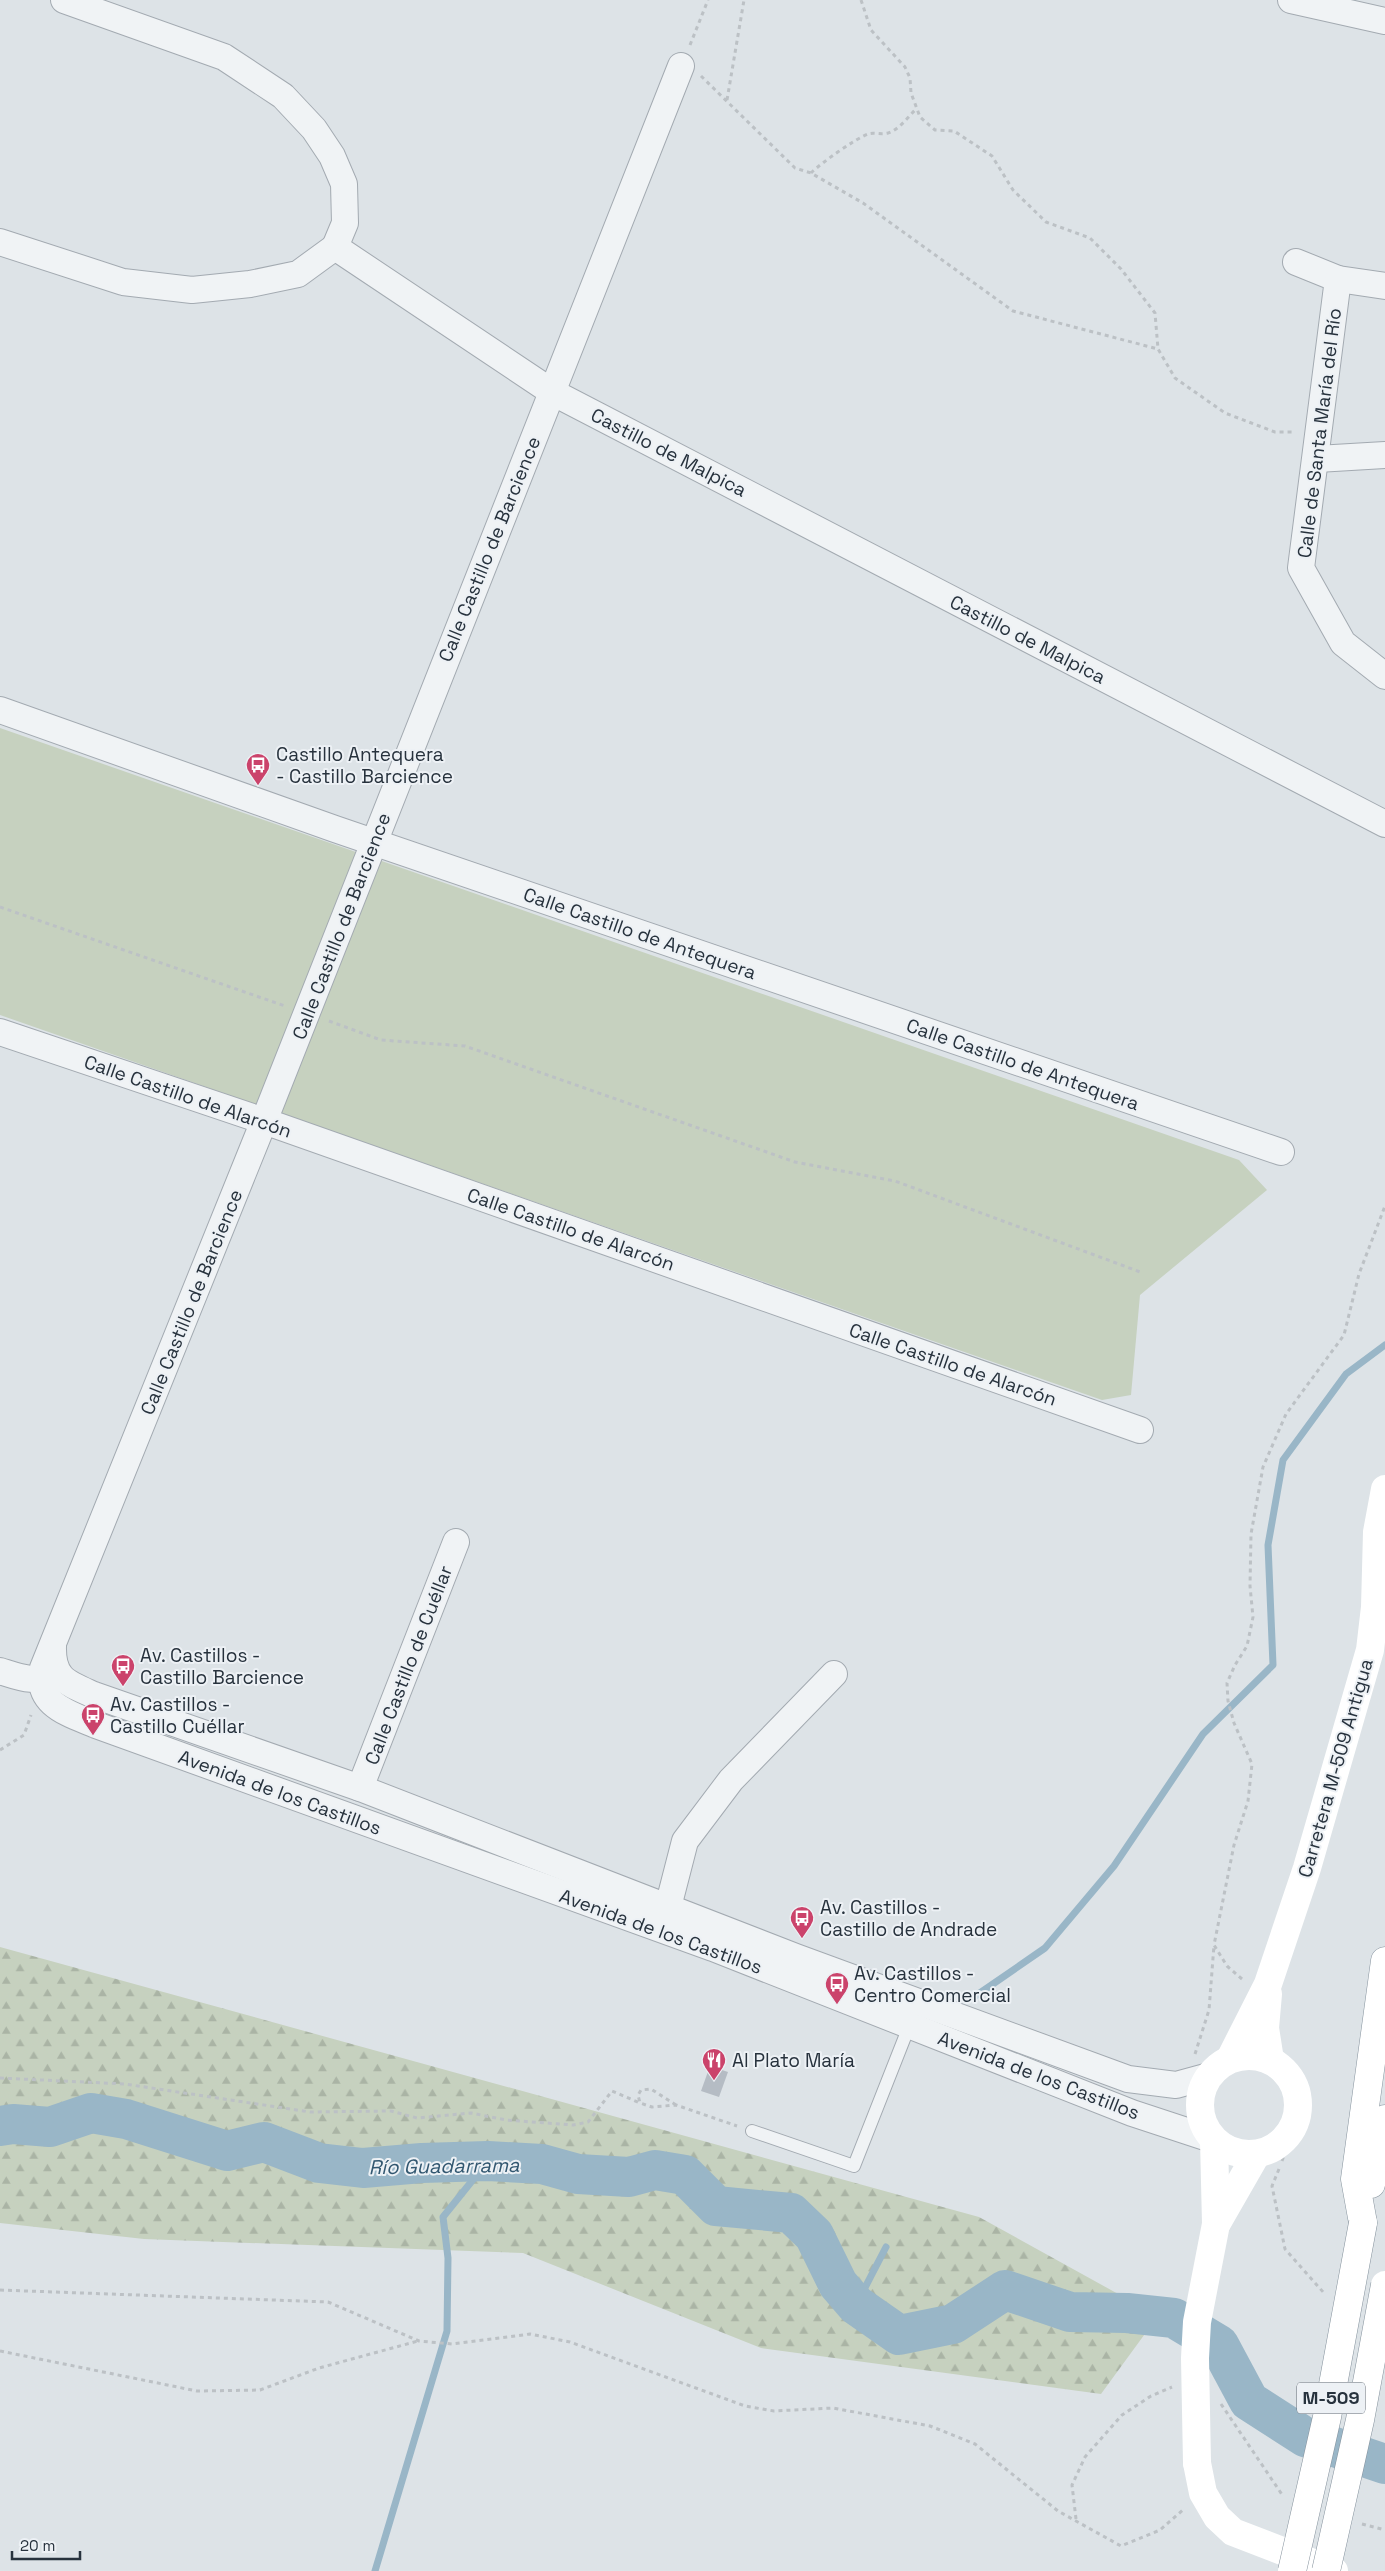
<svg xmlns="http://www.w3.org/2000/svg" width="1385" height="2571" font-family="'Space Grotesk',sans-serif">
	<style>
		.forest { fill: url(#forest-firs) }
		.park { fill: #c6d1bf }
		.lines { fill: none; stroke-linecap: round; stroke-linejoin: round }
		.stream { stroke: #99b6c7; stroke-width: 7 }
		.river { stroke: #99b6c7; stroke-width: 40 }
		.building { fill: #b5bcc4 }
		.lane-casing { stroke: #a3aab1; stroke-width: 14 }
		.street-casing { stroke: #a3aab1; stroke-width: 28 }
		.highway-casing { stroke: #85929d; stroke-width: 29 }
		.path { stroke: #bcc1c5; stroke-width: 3; stroke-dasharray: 4 4; stroke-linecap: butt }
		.lane { stroke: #f0f3f5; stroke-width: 12 }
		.street { stroke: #f0f3f5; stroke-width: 26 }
		.secondary { stroke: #fff; stroke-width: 28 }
		.highway { stroke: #fff; stroke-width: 28 }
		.highway-bridge-casing { stroke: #85929d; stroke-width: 29; stroke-linecap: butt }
		.secondary-bridge { stroke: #fff; stroke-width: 28 }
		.highway-bridge { stroke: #fff; stroke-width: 28 }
		.labels { text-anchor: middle; stroke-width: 4; stroke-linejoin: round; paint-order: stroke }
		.shield { fill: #edf1f5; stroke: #626b74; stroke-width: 1 }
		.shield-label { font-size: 18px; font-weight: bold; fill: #27323d }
		.street-label { font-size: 19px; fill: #27323d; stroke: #edf1f5 }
		.poi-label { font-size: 19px; fill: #27323d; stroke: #edf1f5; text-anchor: start }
		.water-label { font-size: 20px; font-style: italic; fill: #325770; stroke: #edf1f5 }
	</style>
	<defs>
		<pattern id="forest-firs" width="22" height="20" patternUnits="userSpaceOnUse" patternTransform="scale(1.25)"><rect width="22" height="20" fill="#c6d1bf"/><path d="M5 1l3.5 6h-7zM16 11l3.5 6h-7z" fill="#aab4a5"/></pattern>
	</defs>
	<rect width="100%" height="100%" fill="#dde3e7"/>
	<polygon class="forest" points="0,1947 979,2217 1158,2316 1101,2394 761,2348 523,2253 144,2239 0,2223"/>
	<polygon class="park" points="0,728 1239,1160 1267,1190 1140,1295 1131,1395 1102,1400 0,1015"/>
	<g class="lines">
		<g class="stream">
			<polyline points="974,1997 1045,1948 1114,1866 1203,1734 1273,1665 1268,1545 1283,1460 1346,1374 1385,1345"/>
			<polyline points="856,2305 886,2247"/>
			<polyline points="375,2571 447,2331 448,2258 443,2217 488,2161"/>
		</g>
		<polyline class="river" points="0,2126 13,2124 50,2127 91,2113 126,2119 227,2151 264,2142 319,2163 363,2168 422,2163 488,2161 542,2164 578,2174 629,2177 655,2170 685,2175 716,2206 791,2213 814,2235 838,2284 856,2305 899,2335 953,2324 1005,2290 1070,2312 1127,2313 1174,2318 1219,2345 1249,2401 1305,2437 1385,2464"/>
	</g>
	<polygon class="building" points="710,2066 728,2072 719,2097 701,2091"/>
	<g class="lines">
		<g class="lane-casing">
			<polyline id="lane" points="752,2131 854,2166 910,2024"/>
		</g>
		<g class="street-casing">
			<g id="street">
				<polyline points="64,0 224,57 283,96 314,129 332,156 344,184 345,223 335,247 552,392 1385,824"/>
				<polyline points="1291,0 1385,21"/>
				<path d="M681,66L264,1121L43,1668C35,1705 68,1713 96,1725L713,1948L1132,2113L1214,2140"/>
				<polyline points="0,242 123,282 192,290 250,284 298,274 335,247"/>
				<polyline points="1296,262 1338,279 1301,568 1343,643 1385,676"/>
				<polyline points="1338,279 1385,286"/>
				<polyline points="1317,459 1385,455"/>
				<polyline points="0,710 335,829 1281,1152"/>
				<polyline points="0,1032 264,1121 1140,1430"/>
				<path d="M53,1646C52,1679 67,1683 94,1695L360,1788L796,1957L1128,2079L1176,2085L1209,2076"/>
				<path d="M0,1671C19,1677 38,1685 56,1672"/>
				<polyline points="360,1788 456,1542"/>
				<polyline points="668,1907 685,1841 731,1780 834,1674"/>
			</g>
		</g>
		<g class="highway-casing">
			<g id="highway">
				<polyline points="1371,2184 1385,2119"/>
				<polyline points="1363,2223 1355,2179 1385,1961"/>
			</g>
		</g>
		<g class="path">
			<polyline points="861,0 871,30 905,67 910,78 911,93 920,117 935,130 954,131 992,156 1013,190 1046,222 1090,238 1121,269 1155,313 1158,349 1175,378 1225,413 1275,432 1294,432"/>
			<polyline points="690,45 708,0"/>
			<polyline points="701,76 795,168 811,173 863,203 1013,311 1158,349"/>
			<polyline points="727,100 744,0"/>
			<path d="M811,173C821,163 855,139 868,134C874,132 881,135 888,133C900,129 908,117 917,108"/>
			<polyline points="0,907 285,1006"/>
			<polyline points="329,1021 381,1040 465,1046 795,1162 895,1181 1143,1273"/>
			<polyline points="0,1750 24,1735 31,1715"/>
			<polyline points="1242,1979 1227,1966 1214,1945 1234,1845 1248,1801 1252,1764 1234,1723 1228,1701 1227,1683 1235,1665 1247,1646 1253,1617 1250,1586 1251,1534 1263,1467 1286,1414 1344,1335 1359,1274 1385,1206"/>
			<polyline points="1195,2054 1209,2010 1214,1945"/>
			<polyline points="0,2078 125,2084 310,2112 391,2111 417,2118 471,2113 506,2120 573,2125 588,2122 612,2091 640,2103"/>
			<polyline points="676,2105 651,2089 641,2090 638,2095 640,2103 652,2107 676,2105 737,2126"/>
			<polyline points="1282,2161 1295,2124"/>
			<polyline points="1279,2169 1272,2186 1285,2249 1324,2293"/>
			<polyline points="0,2290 328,2302 419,2341 452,2344 530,2334 570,2342 745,2406 774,2411 833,2408 930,2426 975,2444 1058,2511 1121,2546 1160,2530 1184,2509"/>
			<polyline points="0,2351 197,2391 260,2390 319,2368 418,2341"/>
			<polyline points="1221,2404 1283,2496"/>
			<polyline points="1076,2519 1072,2485 1085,2457 1122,2415 1151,2396 1172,2387"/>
			<polyline points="1362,2524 1385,2530"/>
		</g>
		<use href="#lane" class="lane"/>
		<use href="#street" class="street"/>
		<g class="secondary">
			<polyline points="1268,1994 1265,2028 1270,2060"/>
			<circle cx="1249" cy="2105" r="49"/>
			<polyline points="1230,2059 1268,1984 1307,1868 1370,1650 1375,1607 1377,1532 1385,1489"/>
			<polyline points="1214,2140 1216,2224"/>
			<polyline points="1217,2223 1256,2155"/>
			<polyline points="1197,2463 1203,2493 1217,2517 1233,2532 1334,2571"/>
		</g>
		<use href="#highway" class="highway"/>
		<g class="highway-bridge-casing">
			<g id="highway-bridge">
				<polyline points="1292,2571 1327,2417 1363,2223"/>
				<polyline points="1326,2571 1360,2420 1385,2285"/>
			</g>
		</g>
		<polyline class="secondary-bridge" points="1197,2463 1195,2358 1197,2322 1216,2224"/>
		<use href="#highway-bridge" class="highway-bridge"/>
	</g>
	<defs>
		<g id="bus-pin" transform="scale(1.25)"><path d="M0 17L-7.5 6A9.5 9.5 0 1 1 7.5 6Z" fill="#cb436b" stroke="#edf1f5"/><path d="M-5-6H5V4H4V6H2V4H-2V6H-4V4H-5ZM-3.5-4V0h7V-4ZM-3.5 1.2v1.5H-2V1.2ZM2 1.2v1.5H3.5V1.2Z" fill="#fff"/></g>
		<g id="restaurant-pin" transform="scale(1.25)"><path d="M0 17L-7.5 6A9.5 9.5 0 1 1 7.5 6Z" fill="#cb436b" stroke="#edf1f5"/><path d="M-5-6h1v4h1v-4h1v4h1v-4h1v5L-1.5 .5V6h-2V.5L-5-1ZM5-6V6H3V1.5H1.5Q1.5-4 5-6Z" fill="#fff"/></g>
	</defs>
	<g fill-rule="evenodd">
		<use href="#bus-pin" x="258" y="765"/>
		<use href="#bus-pin" x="123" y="1666"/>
		<use href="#bus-pin" x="93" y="1715"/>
		<use href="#bus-pin" x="802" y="1918"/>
		<use href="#bus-pin" x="837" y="1984"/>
		<use href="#restaurant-pin" x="714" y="2060"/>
	</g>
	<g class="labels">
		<rect class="shield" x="1297" y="2382.5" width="68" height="31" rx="4"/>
		<g class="shield-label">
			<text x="1331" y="2404">M-509</text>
		</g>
		<g class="street-label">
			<text transform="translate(1319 433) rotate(-83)" y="7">Calle de Santa María del Río</text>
			<text transform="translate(669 452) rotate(27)" y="7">Castillo de Malpica</text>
			<text transform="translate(489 549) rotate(-68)" y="7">Calle Castillo de Barcience</text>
			<text transform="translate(1028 639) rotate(27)" y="7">Castillo de Malpica</text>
			<text transform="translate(341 926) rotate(-69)" y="7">Calle Castillo de Barcience</text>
			<text transform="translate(640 933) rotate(19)" y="7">Calle Castillo de Antequera</text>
			<text transform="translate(1023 1064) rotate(19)" y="7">Calle Castillo de Antequera</text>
			<text transform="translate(188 1096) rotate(19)" y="7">Calle Castillo de Alarcón</text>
			<text transform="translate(571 1229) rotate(19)" y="7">Calle Castillo de Alarcón</text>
			<text transform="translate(191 1302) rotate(-68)" y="7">Calle Castillo de Barcience</text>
			<text transform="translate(953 1364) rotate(19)" y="7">Calle Castillo de Alarcón</text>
			<text transform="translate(408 1665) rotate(-69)" y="7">Calle Castillo de Cuéllar</text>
			<text transform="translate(1335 1768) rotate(-74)" y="7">Carretera M-509 Antigua</text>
			<text transform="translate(280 1792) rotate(20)" y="7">Avenida de los Castillos</text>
			<text transform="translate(661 1931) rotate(20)" y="7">Avenida de los Castillos</text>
			<text transform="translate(1039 2075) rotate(21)" y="7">Avenida de los Castillos</text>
		</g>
		<g class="poi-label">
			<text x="276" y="761">Castillo Antequera<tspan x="276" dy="22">- Castillo Barcience</tspan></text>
			<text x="140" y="1662">Av. Castillos -<tspan x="140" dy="22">Castillo Barcience</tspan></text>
			<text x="110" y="1711">Av. Castillos -<tspan x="110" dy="22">Castillo Cuéllar</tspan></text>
			<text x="820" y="1914">Av. Castillos -<tspan x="820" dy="22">Castillo de Andrade</tspan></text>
			<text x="854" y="1980">Av. Castillos -<tspan x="854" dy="22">Centro Comercial</tspan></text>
			<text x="732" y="2067">Al Plato María</text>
		</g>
		<g class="water-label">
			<text transform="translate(444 2166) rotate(-1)" y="7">Río Guadarrama</text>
		</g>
	</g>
	<path d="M12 2551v8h68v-8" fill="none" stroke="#27323d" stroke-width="2.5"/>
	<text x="20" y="2551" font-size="15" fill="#27323d" stroke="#edf1f5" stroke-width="4" paint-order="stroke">20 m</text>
</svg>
